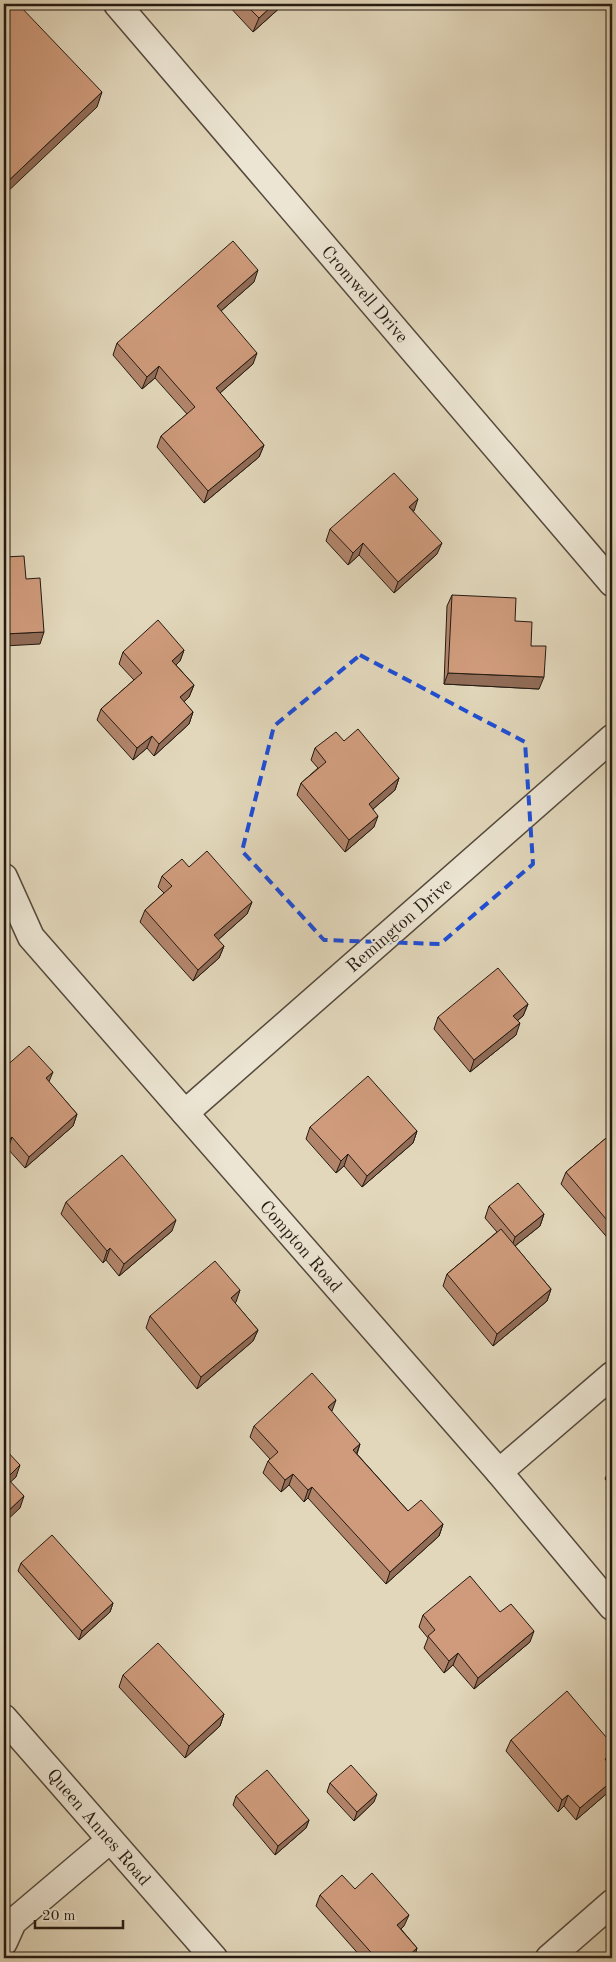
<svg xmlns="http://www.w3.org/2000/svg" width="616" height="1962" font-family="'Old Standard TT',serif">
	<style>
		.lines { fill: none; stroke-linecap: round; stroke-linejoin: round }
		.minor-casing { stroke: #54493c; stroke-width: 29 }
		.minor { stroke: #ece5d3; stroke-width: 26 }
		.wall { fill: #b2856b; stroke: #241a12 }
		.shaded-wall { fill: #916c57; stroke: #241a12 }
		.building { fill: #cf9b7c; stroke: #241a12 }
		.marked { fill: none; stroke: #1d4ed8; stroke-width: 4; stroke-dasharray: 10 6; stroke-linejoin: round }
		.labels { text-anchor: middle; stroke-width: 4.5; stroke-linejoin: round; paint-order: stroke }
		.street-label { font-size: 18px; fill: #241a12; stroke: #ece5d3 }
	</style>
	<rect width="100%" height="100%" fill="#e2d7bb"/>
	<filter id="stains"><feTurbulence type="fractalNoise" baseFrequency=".004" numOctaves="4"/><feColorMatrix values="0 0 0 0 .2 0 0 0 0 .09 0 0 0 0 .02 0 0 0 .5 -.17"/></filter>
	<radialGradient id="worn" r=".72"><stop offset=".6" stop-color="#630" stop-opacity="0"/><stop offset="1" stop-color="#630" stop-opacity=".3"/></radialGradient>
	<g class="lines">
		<g class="minor-casing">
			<g id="minor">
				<polyline points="117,4 612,583"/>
				<polyline points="4,877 31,937 499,1472 612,1607"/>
				<polyline points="185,1113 612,738"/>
				<polyline points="499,1472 612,1375"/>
				<polyline points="4,1718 214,1958"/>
				<polyline points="4,1942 13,1922 110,1840"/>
				<polyline points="549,1958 612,1903"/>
			</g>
		</g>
		<use href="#minor" class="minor"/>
	</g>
	<g class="wall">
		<polygon points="227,4 284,4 253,32"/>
		<polygon points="254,282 221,311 253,364 220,393 264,445 259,457 204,503 157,447 161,436 187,414 155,378 142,389 113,355 117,343"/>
		<polygon points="413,511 437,554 394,593 359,555 348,565 326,541 330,529"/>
		<polygon points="452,595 515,621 531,646 539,689 444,684 447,606"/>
		<polygon points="184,650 180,661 176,665 194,685 189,697 184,702 193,712 189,724 154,756 147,748 133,760 97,720 101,709 134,680 119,664 123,652"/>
		<polygon points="344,741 399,778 395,790 373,809 374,827 345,852 297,795 301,783 318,768 311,760 315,748"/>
		<polygon points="162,876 252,902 247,914 218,940 224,946 219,958 193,981 140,922 145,910 164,893 158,887"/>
		<polygon points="528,1004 523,1016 518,1020 516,1035 470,1072 434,1029 438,1017"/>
		<polygon points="4,1068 49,1082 77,1114 73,1126 25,1168 8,1149 4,1153"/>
		<polygon points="310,1127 417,1131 413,1143 362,1187 344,1166 336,1173 306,1139"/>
		<polygon points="612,1133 612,1243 561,1184 566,1172"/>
		<polygon points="66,1202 172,1231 119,1276 106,1260 103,1263 61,1214"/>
		<polygon points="489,1206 544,1214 540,1226 515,1246 551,1289 547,1301 493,1346 443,1286 447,1274 497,1232 485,1218"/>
		<polygon points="240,1290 235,1303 258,1330 253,1341 197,1389 146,1328 150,1316"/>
		<polygon points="254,1426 360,1444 357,1454 408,1511 443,1524 439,1536 386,1584 308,1498 304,1502 289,1485 281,1492 263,1473 268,1461 270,1459 250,1437"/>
		<polygon points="612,1465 612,1487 605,1479 610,1467"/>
		<polygon points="21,1563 113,1603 110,1612 79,1640 18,1571"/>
		<polygon points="500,1612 530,1642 474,1689 453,1665 444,1673 424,1648 428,1638 419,1627 423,1615"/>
		<polygon points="123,1675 224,1714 220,1726 185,1758 119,1687"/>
		<polygon points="511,1740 612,1744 612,1761 609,1764 612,1768 612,1789 576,1820 564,1806 558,1812 506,1751"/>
		<polygon points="330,1783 374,1802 354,1821 327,1792"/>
		<polygon points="236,1796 309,1820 306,1828 275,1855 233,1805"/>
		<polygon points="320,1895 404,1926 401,1929 417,1948 414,1958 362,1958 316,1906"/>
	</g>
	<g class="shaded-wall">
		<polygon points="274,4 284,4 253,32 259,18"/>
		<polygon points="102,92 97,107 4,195 4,185"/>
		<polygon points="258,270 254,282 213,318 217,306"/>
		<polygon points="257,353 253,364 212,400 216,388"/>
		<polygon points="159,366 155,378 142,389 147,377"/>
		<polygon points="264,445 259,457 204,503 208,491"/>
		<polygon points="418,499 414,511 409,507"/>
		<polygon points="363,543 359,555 348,565 353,553"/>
		<polygon points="442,543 437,554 394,593 398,582"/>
		<polygon points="44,632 40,644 4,646 4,634"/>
		<polygon points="184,650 180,661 168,673 172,661"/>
		<polygon points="448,673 544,677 539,689 444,684"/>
		<polygon points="194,685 189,697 176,709 180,697"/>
		<polygon points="193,712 189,724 154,756 159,744"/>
		<polygon points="152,736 147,748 133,760 137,748"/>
		<polygon points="399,778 395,790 365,816 369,804"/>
		<polygon points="378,816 374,827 345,852 349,840"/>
		<polygon points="252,902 247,914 210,947 214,935"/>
		<polygon points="224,946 219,958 193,981 198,970"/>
		<polygon points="528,1004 523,1016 509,1027 513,1016"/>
		<polygon points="520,1023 516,1035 470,1072 474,1060"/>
		<polygon points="53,1072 48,1084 46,1078"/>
		<polygon points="77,1114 73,1126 25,1168 29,1157"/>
		<polygon points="417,1131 413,1143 362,1187 367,1176"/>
		<polygon points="12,1137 8,1149 4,1153 4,1147 5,1143"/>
		<polygon points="348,1154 344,1166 336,1173 341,1161"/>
		<polygon points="544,1214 540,1226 511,1249 515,1237"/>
		<polygon points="176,1220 172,1231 119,1276 124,1264"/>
		<polygon points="110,1248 106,1260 103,1263 107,1251"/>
		<polygon points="551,1289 547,1301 493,1346 497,1334"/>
		<polygon points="240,1290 236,1302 227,1310 231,1298"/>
		<polygon points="258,1330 253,1341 197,1389 201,1377"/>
		<polygon points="336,1400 332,1411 328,1407"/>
		<polygon points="360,1444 356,1455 353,1450"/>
		<polygon points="20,1465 16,1477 4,1488 7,1478"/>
		<polygon points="293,1474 289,1485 281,1492 285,1480"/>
		<polygon points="312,1487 308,1498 304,1502 308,1490"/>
		<polygon points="24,1496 20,1508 4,1523 4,1515"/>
		<polygon points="443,1524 439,1536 386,1584 390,1572"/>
		<polygon points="113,1603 110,1612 79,1640 82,1631"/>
		<polygon points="534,1631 530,1642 474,1689 478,1678"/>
		<polygon points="458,1653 453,1665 444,1673 449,1661"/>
		<polygon points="224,1714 220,1726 185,1758 189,1746"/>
		<polygon points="612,1753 612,1761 601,1771 605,1759"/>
		<polygon points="612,1781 612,1789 576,1820 580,1808"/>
		<polygon points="377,1794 374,1802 354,1821 357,1812"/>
		<polygon points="568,1795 564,1806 558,1812 562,1800"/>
		<polygon points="309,1820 306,1828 275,1855 278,1846"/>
		<polygon points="409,1915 404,1926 393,1936 397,1925"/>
		<polygon points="417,1948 414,1958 406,1958"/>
	</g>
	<g class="building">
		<polygon points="6,4 18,4 102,92 4,185 4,6"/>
		<polygon points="245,4 274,4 259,18"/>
		<polygon points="233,241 258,270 217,306 257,353 216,388 264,445 208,491 161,436 195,407 159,366 147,377 117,343"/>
		<polygon points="394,473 418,499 409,507 442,543 398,582 363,543 353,553 330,529"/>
		<polygon points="24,556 26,579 40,578 44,632 4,634 4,557"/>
		<polygon points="452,595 516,598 515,621 532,622 531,646 546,646 544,677 448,673"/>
		<polygon points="158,620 184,650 172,661 194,685 180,697 193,712 159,744 152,736 137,748 101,709 142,673 123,652"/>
		<polygon points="358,729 399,778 369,804 378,816 349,840 301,783 326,762 315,748 336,732 344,741"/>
		<polygon points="207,851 252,902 214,935 224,946 198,970 145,910 172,886 162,876 182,859 189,867"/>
		<polygon points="498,968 528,1004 513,1016 520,1023 474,1060 438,1017"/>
		<polygon points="29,1046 53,1072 46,1078 77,1114 29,1157 12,1137 5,1143 4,1142 4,1068"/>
		<polygon points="368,1076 417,1131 367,1176 348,1154 341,1161 310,1127"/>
		<polygon points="612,1133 612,1226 566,1172"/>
		<polygon points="122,1155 176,1220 124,1264 110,1248 107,1251 66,1202"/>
		<polygon points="518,1183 544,1214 515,1237 489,1206"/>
		<polygon points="501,1229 551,1289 497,1334 447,1274"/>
		<polygon points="215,1261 240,1290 231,1298 258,1330 201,1377 150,1316"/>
		<polygon points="312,1373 336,1400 328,1407 360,1444 353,1450 408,1511 421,1500 443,1524 390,1572 312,1487 308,1490 293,1474 285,1480 268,1461 278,1452 254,1426"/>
		<polygon points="4,1448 20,1465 7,1478 24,1496 4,1515"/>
		<polygon points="52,1535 113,1603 82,1631 21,1563"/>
		<polygon points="470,1576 500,1612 511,1604 534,1631 478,1678 458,1653 449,1661 428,1636 435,1630 423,1615"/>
		<polygon points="158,1643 224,1714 189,1746 123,1675"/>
		<polygon points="567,1691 612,1744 612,1753 605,1759 612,1768 612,1781 580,1808 568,1795 562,1800 511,1740"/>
		<polygon points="351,1765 377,1794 357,1812 330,1783"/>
		<polygon points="267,1770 309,1820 278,1846 236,1796"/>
		<polygon points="372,1873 409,1915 397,1925 417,1948 406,1958 376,1958 320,1895 342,1875 355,1889"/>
	</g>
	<path class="marked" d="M360,655L525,742L533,864L440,944L324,940L242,851L274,726Z"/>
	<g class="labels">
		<g class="street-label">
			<text transform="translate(365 294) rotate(49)" y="6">Cromwell Drive</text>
			<text transform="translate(399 925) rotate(-41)" y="6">Remington Drive</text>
			<text transform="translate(301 1246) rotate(49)" y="6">Compton Road</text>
			<text transform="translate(99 1827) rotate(49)" y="6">Queen Annes Road</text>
		</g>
	</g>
	<rect width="616" height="1962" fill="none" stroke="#e2d7bb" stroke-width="20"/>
	<rect x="5" y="5" width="606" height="1952" fill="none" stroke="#241a12" stroke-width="2.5"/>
	<rect x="10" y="10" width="596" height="1942" fill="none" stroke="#241a12"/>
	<path d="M35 1920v8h88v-8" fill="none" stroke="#241a12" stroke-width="2.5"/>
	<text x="42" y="1920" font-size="15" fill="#241a12" stroke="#ece5d3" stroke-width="4" paint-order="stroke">20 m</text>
	<rect width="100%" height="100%" filter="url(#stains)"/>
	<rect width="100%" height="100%" fill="url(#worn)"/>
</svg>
